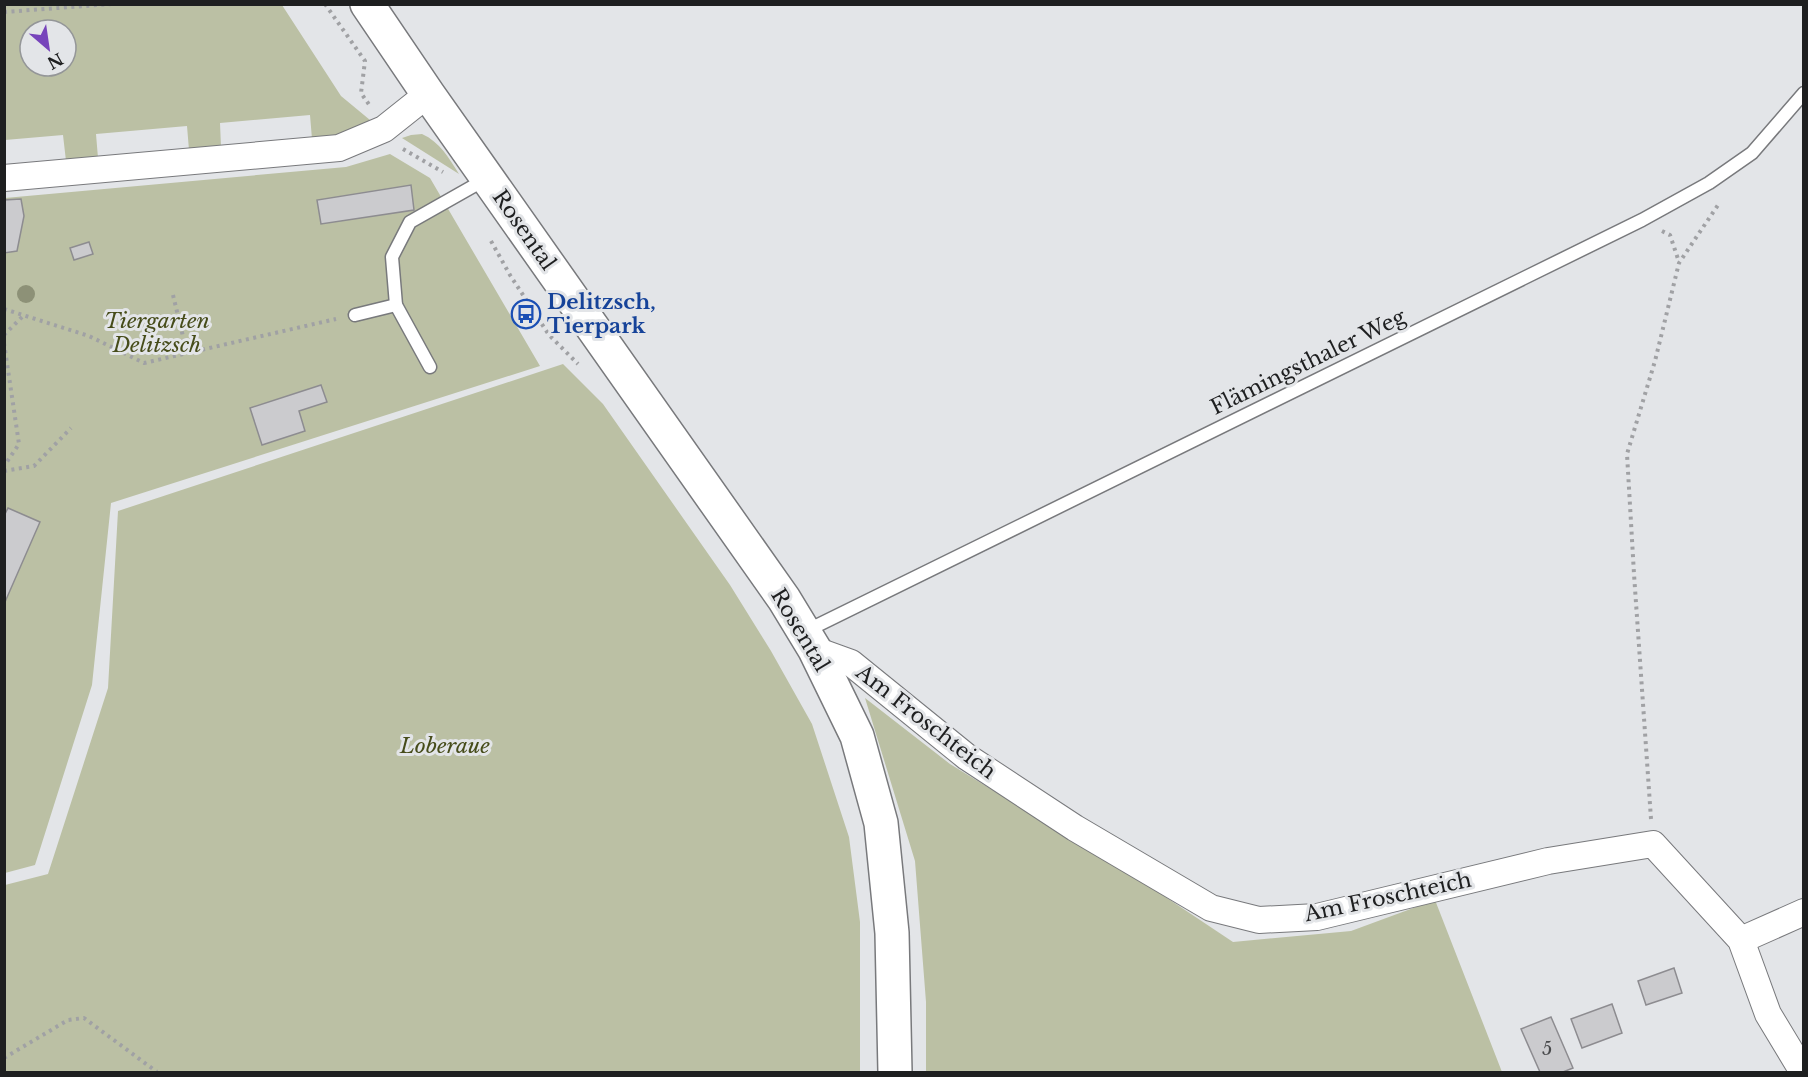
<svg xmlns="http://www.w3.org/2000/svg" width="1808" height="1077" font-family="'Libre Baskerville',serif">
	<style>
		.green { fill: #bbc0a4; fill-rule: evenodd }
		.building { fill: #cbcbce; stroke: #8d8c90; stroke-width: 1.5 }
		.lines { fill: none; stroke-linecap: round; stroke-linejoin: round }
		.service-casing { stroke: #78797c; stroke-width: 15 }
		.minor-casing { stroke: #78797c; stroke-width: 28 }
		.primary-casing { stroke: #78797c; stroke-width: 36 }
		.path { stroke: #a0a1a4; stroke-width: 4; stroke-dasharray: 3 4.5; stroke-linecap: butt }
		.service { stroke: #fff; stroke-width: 12 }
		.minor { stroke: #fff; stroke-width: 26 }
		.primary { stroke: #fff; stroke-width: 33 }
		.tree { fill: #8d9177 }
		.labels { text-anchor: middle; stroke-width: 6; stroke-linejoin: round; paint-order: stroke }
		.number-label { font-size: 18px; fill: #494a4c }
		.street-label { font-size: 21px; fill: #1e1f20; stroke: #e3e5e8 }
		.transit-label { font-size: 21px; font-weight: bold; fill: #164399; stroke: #e3e5e8; text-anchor: start }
		.park-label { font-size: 21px; font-style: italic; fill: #464c1a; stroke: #e3e5e8 }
	</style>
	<rect width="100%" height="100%" fill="#e3e5e8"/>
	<g class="green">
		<path d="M5,5H282L341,96L370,120C346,138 340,137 312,139L310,115L220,123L221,147L189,150L187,126L96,134L98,158L66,161L63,135L5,140ZM30,30H66V66H30Z"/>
		<path d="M422,134C440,142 449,158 459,174L402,138L411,135Z"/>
		<polygon points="390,154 430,178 540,366 111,503 92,685 35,865 5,873 5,198 346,167"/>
		<polygon points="563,364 603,404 730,585 771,651 812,724 849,837 860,922 860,1072 5,1072 5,885 48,874 108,688 118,511"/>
		<polygon points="865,698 950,764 1155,890 1233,942 1351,931 1435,900 1502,1072 926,1072 926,1002 915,861"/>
	</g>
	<g class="building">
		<polygon points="411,185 414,210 321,224 317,200"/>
		<polygon points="21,199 24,216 17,251 4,253 4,200"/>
		<polygon points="89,242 93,254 74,260 70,248"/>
		<polygon points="321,385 327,402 299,411 305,431 262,445 250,408"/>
		<polygon points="8,508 40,522 5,602 4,516"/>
		<polygon points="1674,968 1682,993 1646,1005 1638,981"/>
		<polygon points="1612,1004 1622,1033 1582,1048 1571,1019"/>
		<polygon points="1551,1017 1573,1068 1563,1072 1540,1072 1521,1029"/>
	</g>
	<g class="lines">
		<g class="service-casing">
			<g id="service">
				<polyline points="355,315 396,305"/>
				<polyline points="430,367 396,305 392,257 410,222 486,179"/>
				<polyline points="804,632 1642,220 1709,183 1752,153 1804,93"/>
			</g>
		</g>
		<g class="minor-casing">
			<g id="minor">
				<polyline points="4,178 339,148 384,129 428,94"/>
				<polyline points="815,650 851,663 967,757 1075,828 1211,908 1259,920 1317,917 1548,861 1653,844 1741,940 1768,1014 1803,1072"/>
				<polyline points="1741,940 1804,912"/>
			</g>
		</g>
		<g class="primary-casing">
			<polyline id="primary" points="367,4 428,94 784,599 815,650 857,736 881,823 892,933 895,1072"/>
		</g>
		<g class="path">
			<polyline points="325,4 365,61 361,93 370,106"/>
			<polyline points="4,12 112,4"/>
			<polyline points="403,149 443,172"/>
			<polyline points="1662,231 1670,235 1679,262"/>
			<polyline points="491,241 510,275 549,335 578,364"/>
			<polyline points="173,295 187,353"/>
			<polyline points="4,309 89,336 144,363 336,319"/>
			<polyline points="4,335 23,316"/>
			<polyline points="4,343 19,444 4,466"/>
			<polyline points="4,471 34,466 71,428"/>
			<polyline points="1651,819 1634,574 1627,454 1655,361 1679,263 1720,202"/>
			<polyline points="4,1058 68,1020 84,1018 157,1072"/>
		</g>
		<use href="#service" class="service"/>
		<use href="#minor" class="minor"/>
		<use href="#primary" class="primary"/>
	</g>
	<circle class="tree" cx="26" cy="294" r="9"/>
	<defs>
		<g id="bus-ring" transform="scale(1.5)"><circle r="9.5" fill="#e3e5e8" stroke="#1a4fb4" stroke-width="1.5"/><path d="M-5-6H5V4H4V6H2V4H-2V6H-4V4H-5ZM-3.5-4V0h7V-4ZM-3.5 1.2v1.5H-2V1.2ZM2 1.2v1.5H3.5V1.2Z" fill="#1a4fb4"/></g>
	</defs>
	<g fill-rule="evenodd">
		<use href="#bus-ring" x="526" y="314"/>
	</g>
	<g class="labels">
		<g class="number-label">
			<text x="1547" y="1055">5</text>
		</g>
		<g class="street-label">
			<text transform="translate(524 230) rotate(55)" y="7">Rosental</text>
			<text transform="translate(1308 362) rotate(-26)" y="7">Flämingsthaler Weg</text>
			<text transform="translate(800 630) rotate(59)" y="7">Rosental</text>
			<text transform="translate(926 722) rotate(38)" y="7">Am Froschteich</text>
			<text transform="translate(1388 897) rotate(-12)" y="7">Am Froschteich</text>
		</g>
		<g class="transit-label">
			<text x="547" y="309">Delitzsch,<tspan x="547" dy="24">Tierpark</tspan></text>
		</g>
		<g class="park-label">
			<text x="157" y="328">Tiergarten<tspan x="157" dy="24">Delitzsch</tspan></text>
			<text x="445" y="753">Loberaue</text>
		</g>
	</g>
	<rect width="1808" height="1077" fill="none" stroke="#1e1f20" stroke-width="12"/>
	<g transform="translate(48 48) rotate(151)"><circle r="28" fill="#e3e5e8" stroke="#949698" stroke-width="1.5"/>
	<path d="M0-4.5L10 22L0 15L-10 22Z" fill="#7744bb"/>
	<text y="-9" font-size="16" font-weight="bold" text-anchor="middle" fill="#1e1f20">N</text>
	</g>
</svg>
